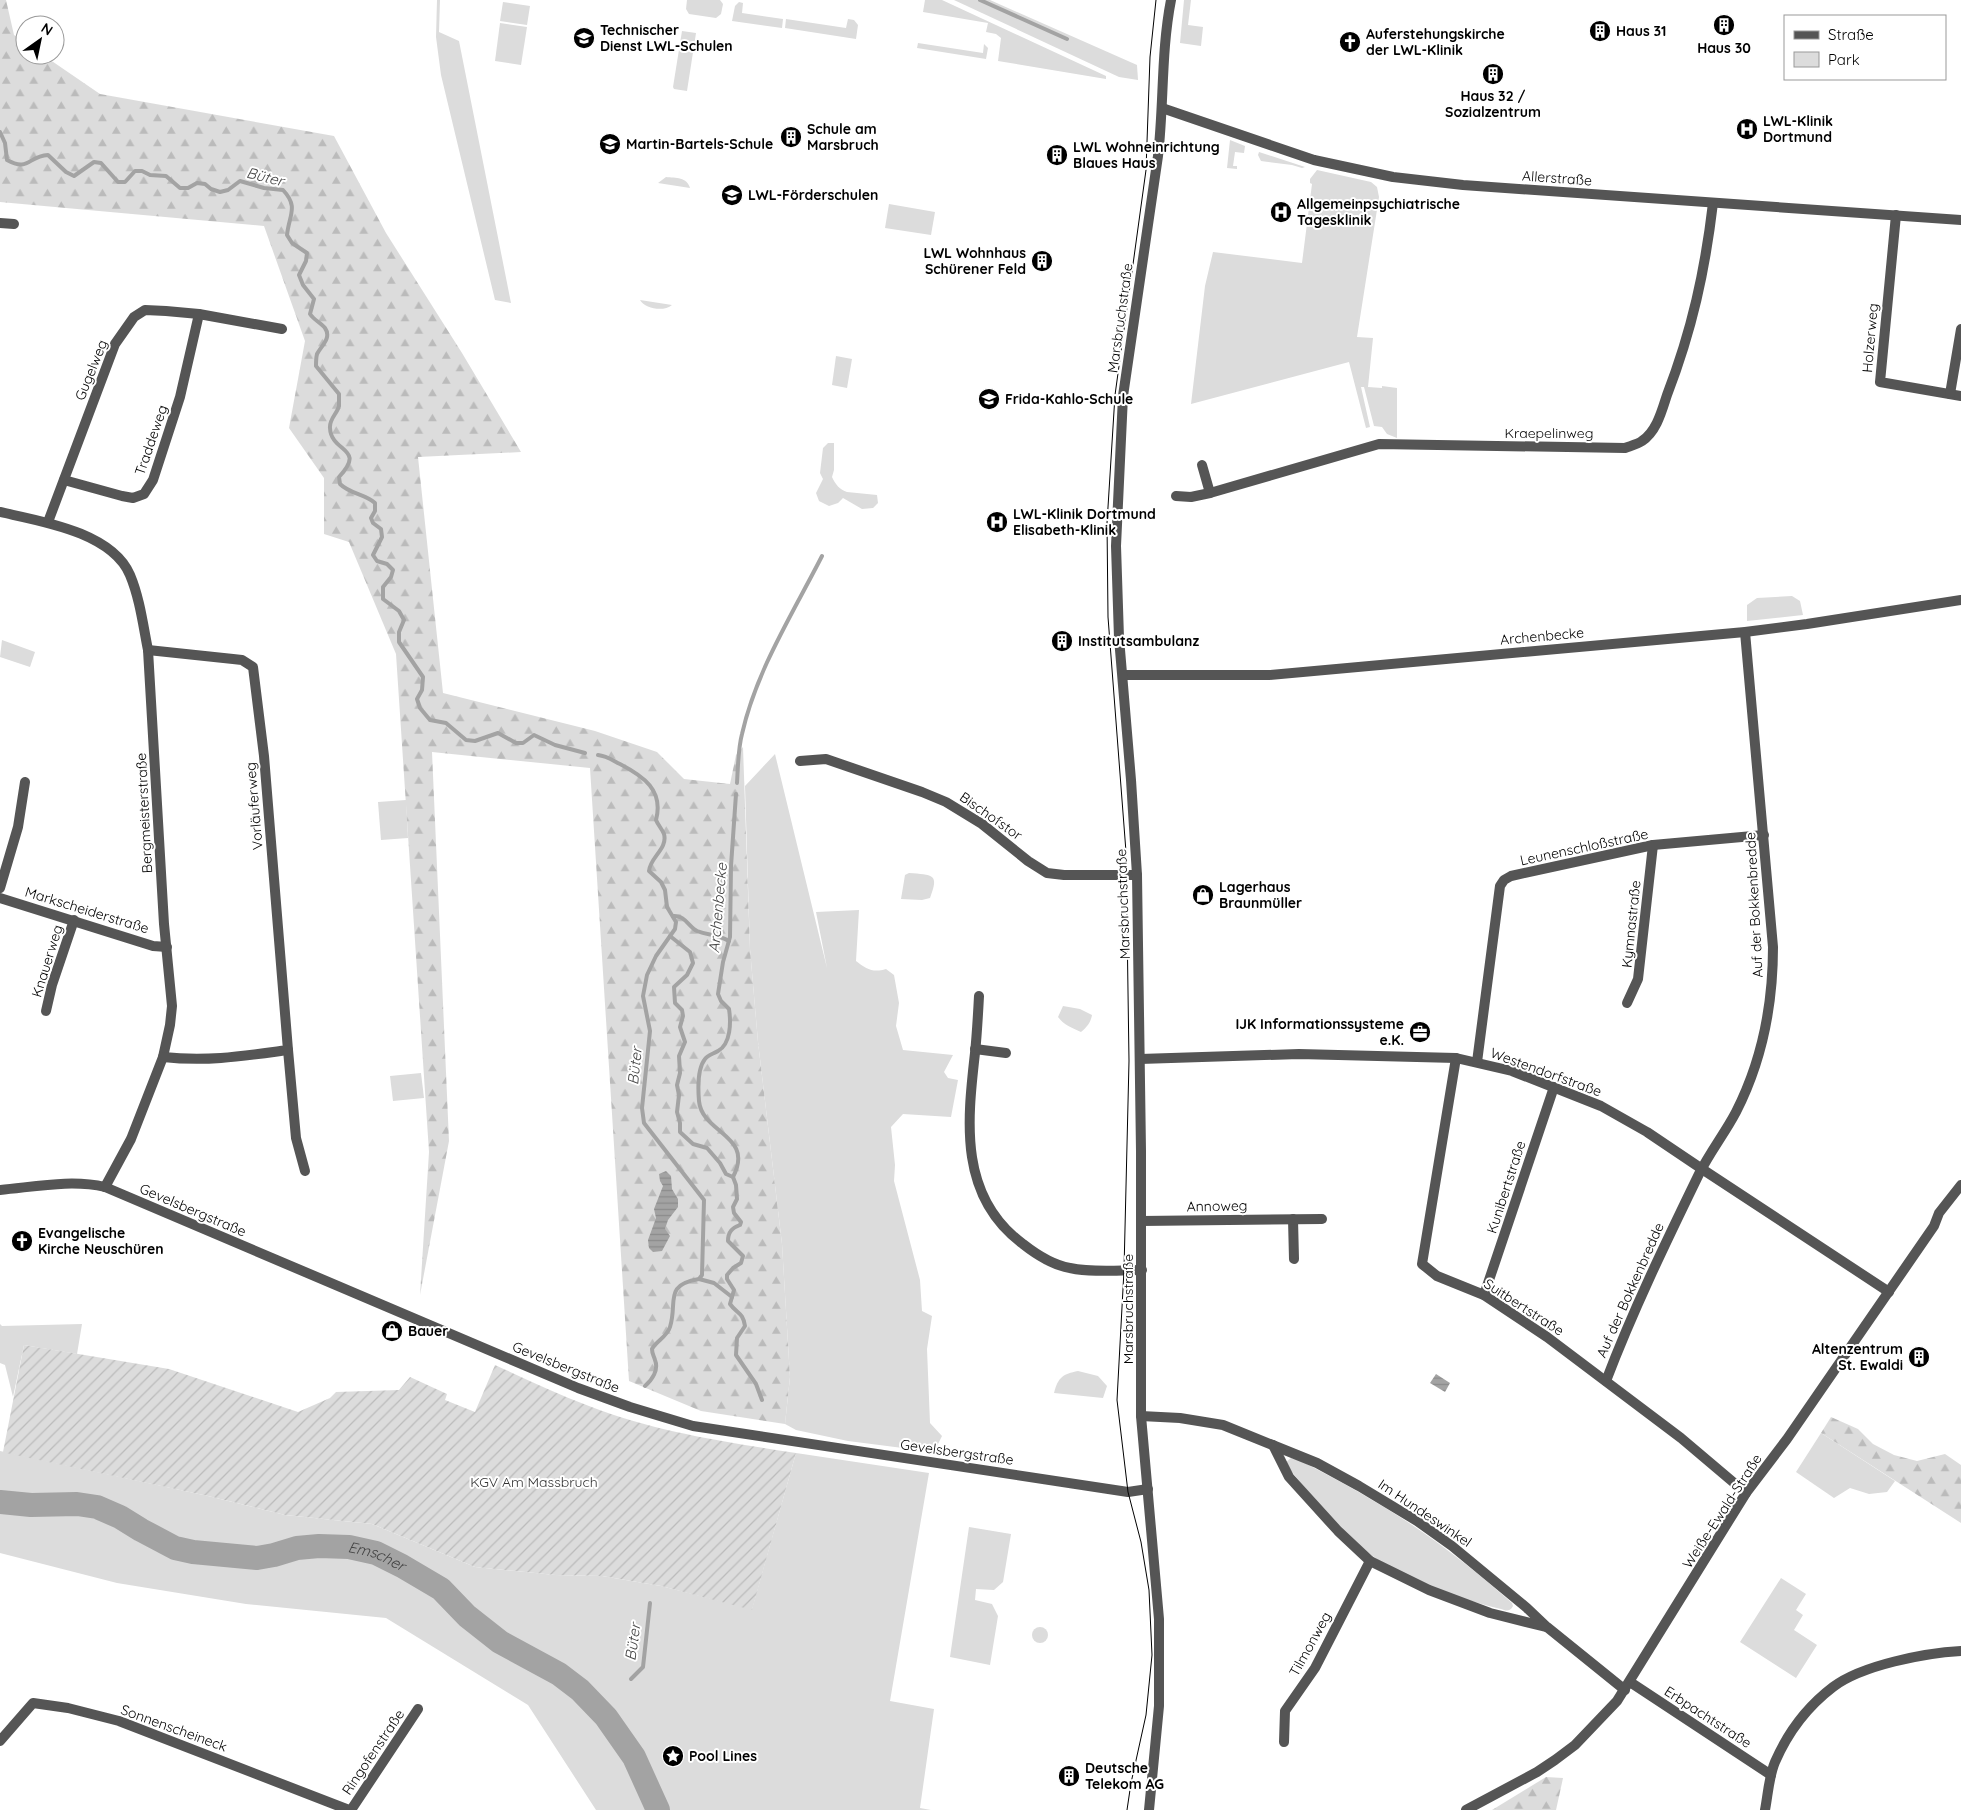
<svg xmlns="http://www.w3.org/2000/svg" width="1961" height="1810" font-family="Quicksand,sans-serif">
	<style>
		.green { fill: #dcdcdc }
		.forest { fill: url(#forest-firs) }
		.garden { fill: url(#garden-furrows) }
		.water { fill: url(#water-rules) }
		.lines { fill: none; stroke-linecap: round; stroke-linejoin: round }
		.stream { stroke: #a3a3a3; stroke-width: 4 }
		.river { stroke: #a3a3a3; stroke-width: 24 }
		.minor { stroke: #555; stroke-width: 10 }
		.tertiary { stroke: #555; stroke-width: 10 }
		.tram { stroke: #000; stroke-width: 1 }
		.labels { text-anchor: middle; stroke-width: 4; stroke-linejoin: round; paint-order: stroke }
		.poi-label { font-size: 14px; font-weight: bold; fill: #000; stroke: #fff; text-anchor: start }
		.street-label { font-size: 14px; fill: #000; stroke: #fff }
		.park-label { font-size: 14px; fill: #333; stroke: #fff }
		.water-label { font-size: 15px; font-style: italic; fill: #444; stroke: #fff }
	</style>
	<defs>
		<pattern id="forest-firs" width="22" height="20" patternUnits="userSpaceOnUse" patternTransform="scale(1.25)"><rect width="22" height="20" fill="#dcdcdc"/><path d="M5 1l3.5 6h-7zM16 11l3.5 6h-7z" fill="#bbb"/></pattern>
		<pattern id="garden-furrows" width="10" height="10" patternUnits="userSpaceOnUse" patternTransform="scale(1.25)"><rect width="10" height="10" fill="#dcdcdc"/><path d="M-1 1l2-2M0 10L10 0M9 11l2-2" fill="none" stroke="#bbb"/></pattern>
		<pattern id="water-rules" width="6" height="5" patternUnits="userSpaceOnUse" patternTransform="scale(1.25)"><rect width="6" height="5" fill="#a3a3a3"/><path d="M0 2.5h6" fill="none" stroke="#8b8b8b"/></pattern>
	</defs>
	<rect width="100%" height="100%" fill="#fff"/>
	<g class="green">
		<polygon points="437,0 440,0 439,32 459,41 511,303 495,300 441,75 436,37"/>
		<polygon points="687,0 720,0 723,4 721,14 716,18 689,14 686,9"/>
		<polygon points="925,0 942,0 1106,76 1106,79 998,61 1001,38 996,34 986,32 988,23 923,12"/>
		<polygon points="954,0 990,0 1137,65 1138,80 1119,77"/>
		<polygon points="1184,0 1191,0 1188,25 1203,27 1201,46 1180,43"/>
		<polygon points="503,2 530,6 527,25 500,21"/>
		<polygon points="739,2 743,3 742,13 783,19 782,28 732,21 735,6"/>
		<polygon points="786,19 846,28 848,19 854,20 858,25 856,39 785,28"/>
		<polygon points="500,23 527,27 521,65 495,61"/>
		<polygon points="682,31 696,33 687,91 674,89 673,87"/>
		<polygon points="918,43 983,53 984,44 988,48 986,59 917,48"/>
		<polygon points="1230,140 1245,146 1244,153 1235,152 1233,166 1237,166 1237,169 1227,168"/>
		<polygon points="1259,152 1305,167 1302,168 1292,165 1261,161 1258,155"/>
		<polygon points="1317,170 1371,182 1377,187 1379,197 1357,337 1373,338 1368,387 1382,388 1382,386 1397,388 1397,438 1387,434 1382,427 1374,426 1364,387 1361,387 1370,427 1366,428 1349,362 1191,404 1205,286 1213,252 1302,263 1312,184 1310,183 1310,179"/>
		<path d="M666,177C676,178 687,177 690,188L658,183Z"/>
		<polygon points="889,204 935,212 931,235 885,228"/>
		<path d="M640,300L672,305C664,312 645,309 640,300Z"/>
		<polygon points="836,356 852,359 847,388 832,385"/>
		<path d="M828,443H834V470L832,477C835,484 840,490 847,492L877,495L878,503L873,508L862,509L843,498L838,503L829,506L819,501L816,493L823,479L820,473L823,448Z"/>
		<polygon points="1792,596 1800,601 1803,615 1747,621 1747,605 1757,598"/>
		<polygon points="2,640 35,652 30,667 0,657"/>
		<path d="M775,754L827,968L816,912L859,910L856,961C866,969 873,973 886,969L894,975L899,1003L896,1026L903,1050L953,1055L944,1072L948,1078L958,1080L951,1117L903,1114L891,1127L895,1165L894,1181L920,1280L922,1311L932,1316L927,1349L930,1423L942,1436L934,1452L848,1441L796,1430L785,1424L790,1377L782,1244L758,1042L750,949L745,786Z"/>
		<polygon points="406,800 408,838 381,840 378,802"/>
		<path d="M909,873C932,875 940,873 930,898L922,900L901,899L905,875Z"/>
		<path d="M1063,1006L1080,1009L1092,1015C1091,1022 1087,1027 1081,1032C1072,1028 1064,1025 1058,1017Z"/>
		<polygon points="421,1073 424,1098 393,1101 390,1076"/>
		<polygon points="0,1324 2,1326 82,1324 77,1354 24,1345 13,1397 5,1365 0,1363"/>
		<path d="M1078,1371L1098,1376L1107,1386L1103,1398L1054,1393C1058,1377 1063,1374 1078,1371Z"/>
		<polygon points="1821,1433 1895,1481 1887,1492 1869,1494 1850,1488 1834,1498 1796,1472"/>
		<polygon points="0,1451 208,1496 285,1515 372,1524 475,1567 555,1575 602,1576 661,1586 752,1609 796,1453 929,1473 890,1701 934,1709 920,1808 931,1810 596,1810 528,1705 386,1618 246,1604 117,1583 0,1553"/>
		<path d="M1291,1458L1297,1459C1324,1473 1351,1487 1377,1503C1425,1531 1470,1566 1512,1603L1513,1606C1510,1612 1506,1611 1501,1609C1457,1598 1408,1583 1371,1555C1341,1532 1316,1501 1292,1472L1286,1462Z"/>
		<polygon points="969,1527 1011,1534 1003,1582 994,1590 976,1589 975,1600 992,1604 998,1616 990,1665 950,1657"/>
		<polygon points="1781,1578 1806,1594 1796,1610 1803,1615 1794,1630 1817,1645 1796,1678 1740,1642"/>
		<circle cx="1040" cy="1635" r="8"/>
	</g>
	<g class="forest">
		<polygon points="0,0 6,0 14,35 25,42 25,55 43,55 100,94 334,136 386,233 462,353 521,452 418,457 443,693 595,731 657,752 684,779 730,784 736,755 743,747 750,949 758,1042 782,1244 790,1377 785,1424 701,1411 629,1381 590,768 432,752 449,1141 420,1295 429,1152 396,654 349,542 324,534 324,478 289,428 305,341 264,226 0,202"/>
		<polygon points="1831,1417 1858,1429 1873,1444 1894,1455 1917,1461 1945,1454 1961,1465 1961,1523 1821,1433"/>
		<polygon points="1546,1777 1563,1778 1556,1810 1492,1810"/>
	</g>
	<path class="garden" d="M24,1345L169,1369L298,1412L330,1398L336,1392L399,1390L410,1377L447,1394L445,1400L475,1412L495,1365C526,1379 557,1394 589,1406C655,1432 726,1442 796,1453L752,1610L661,1586L602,1576L555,1575L475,1567L372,1524L285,1515L208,1496L6,1453L3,1452Z"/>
	<g class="water">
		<polygon points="666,1171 671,1176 672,1189 678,1199 678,1207 668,1220 665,1229 670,1236 662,1251 653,1252 649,1248 648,1240 656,1218 654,1209 663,1186 660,1181 659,1174"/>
		<polygon points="1436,1374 1450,1383 1445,1392 1430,1383"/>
	</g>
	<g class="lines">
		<g class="stream">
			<polyline points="980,0 1067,39"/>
			<path d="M0,132L5,143L7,160C29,172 28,156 48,155L66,172L74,176L94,162L101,163L118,182H125L135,171H142L150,175L166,176L180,188H188L197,183L205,184L211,189L220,192L228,190L240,181L264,188L283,190C299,207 289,215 287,235L292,243L307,253L306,261L299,275L303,285L314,299L310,314C314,320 321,323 325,328C332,338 321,346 317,354C316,358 316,363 316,366L339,394C339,398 339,403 339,406C337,414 329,419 330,428C331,453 367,447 339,477L340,484C350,494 365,494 375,503V511L371,518L373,523L381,529L382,537L373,555L377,561L387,564L393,570L391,577L383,587V599L399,611L404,620L399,632V642L423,677L422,690L417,699L420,708L430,720L446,723L466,740L475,741L498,733L516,743H523L534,735L555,745L585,753"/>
			<path d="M598,755C607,756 612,760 620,764C643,776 664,790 656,820C658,825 662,829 664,834C668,849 650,857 649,871L661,882L665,890L667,907L676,922L675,929L656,956L647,975L643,996L650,1031L642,1108L644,1123L704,1200L702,1275L699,1279C663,1285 678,1302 670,1327C667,1337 656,1341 652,1349C652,1354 654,1356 655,1360C659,1370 652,1380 645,1386"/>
			<path d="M737,783C738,767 738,749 742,734C756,671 793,613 822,556"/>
			<path d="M736,794L731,866L730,937L723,962L718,994L721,1001L729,1009C731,1022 731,1044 718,1051C713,1054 708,1055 705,1059C697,1069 698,1089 699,1101C702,1134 755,1135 733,1177L736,1185L737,1199L733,1207L734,1213L741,1222L740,1225C732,1228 728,1232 728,1241L743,1256L741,1263L733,1268L727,1275V1279L734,1290L730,1304C737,1314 743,1312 745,1326L737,1338L736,1355L756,1384L762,1400"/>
			<path d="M673,916C685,915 688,926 697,931C709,936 715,933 729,941"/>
			<polyline points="670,936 690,952 693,963 687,975 674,987 675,1003 682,1010 683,1016 680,1027 685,1042 679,1056 680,1073 677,1085 679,1095 677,1112 680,1123 680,1132 693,1144 707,1148 720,1163 726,1174 733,1177"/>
			<polyline points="699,1279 714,1283 732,1297"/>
			<polyline points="631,1679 643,1667 650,1603"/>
			<polyline points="600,1710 606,1706"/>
		</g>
		<path class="river" id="s1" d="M0,1502L31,1505L77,1504L97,1507L120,1517L141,1530L175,1548L193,1552L257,1558L274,1555L297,1548L319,1546L349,1547L376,1553L402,1566L441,1589L467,1616L500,1642L559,1674L580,1690L606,1717L634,1757L658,1810"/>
		<g class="minor">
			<polyline points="1162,108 1314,160 1393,177 1463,185 1961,220"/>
			<polyline points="1896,215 1880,382 1961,396"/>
			<polyline points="0,223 14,224"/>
			<polyline points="1950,394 1961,329"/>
			<polyline points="1202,465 1210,493"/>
			<polyline points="64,480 122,496 133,498 144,494 153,480 180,397 199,314"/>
			<path d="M1176,496L1191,497L1210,493L1379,444L1625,448C1630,446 1638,444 1642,441C1657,431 1662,410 1667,395C1692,330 1705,271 1713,203"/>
			<path d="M0,512C40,521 112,532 130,575C140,599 143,625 148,650L164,924L172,1006L170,1025L163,1057L131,1139L105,1187"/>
			<polyline points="48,522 115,344 134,317 145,310 166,311 199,314 282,329"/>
			<path d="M148,650L233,659L242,660L253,667L264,756L288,1050C244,1056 208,1062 163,1057"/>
			<polyline points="1123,675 1269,675 1745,632 1807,624 1961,600"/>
			<polyline points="800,761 826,759 922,792 946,802 982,824 1028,861 1047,873 1064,875 1137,875"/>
			<polyline points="0,888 18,827 25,782"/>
			<polyline points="0,898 153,946 167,947"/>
			<path d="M979,996C978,1015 977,1034 975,1053C967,1123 959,1197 1023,1244C1037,1255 1052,1265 1070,1268C1094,1273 1118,1270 1142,1270"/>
			<polyline points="1627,1003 1638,979 1653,845"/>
			<polyline points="46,1011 52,985 74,920"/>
			<polyline points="975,1049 1006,1053"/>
			<polyline points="288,1050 296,1138 305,1171"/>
			<polyline points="1456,1058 1422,1264 1437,1276 1484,1295 1547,1337 1681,1438 1746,1493"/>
			<polyline points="1140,1059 1299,1054 1456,1058 1512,1071 1601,1106 1647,1132 1702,1169 1889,1292"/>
			<polyline points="1477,1062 1500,886 1504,880 1511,876 1653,845 1764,835"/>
			<path d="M0,1190C34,1187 71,1179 105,1187L578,1388L630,1407L693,1426L1128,1492L1148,1489"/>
			<polyline points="1293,1219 1294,1259"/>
			<polyline points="1141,1221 1322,1219"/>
			<polyline points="1484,1295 1554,1087"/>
			<path d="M1606,1381C1633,1310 1666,1242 1699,1174C1710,1152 1725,1133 1736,1112C1762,1061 1773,1003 1773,947L1745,632"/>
			<polyline points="1141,1416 1180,1418 1223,1425 1317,1463 1359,1486 1417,1521 1452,1546 1527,1608 1547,1627 1625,1690"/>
			<polyline points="1273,1445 1289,1477 1338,1531 1370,1561 1429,1590 1490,1613 1546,1627"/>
			<polyline points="1630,1682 1771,1775"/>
			<polyline points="0,1741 33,1703 68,1708 119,1721 349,1810"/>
			<polyline points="1284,1742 1285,1711 1315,1668 1370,1561"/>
			<polyline points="351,1810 418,1709"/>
			<polyline points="1466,1810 1537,1772 1555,1760 1575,1745 1617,1701 1746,1493 1787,1439 1934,1226 1939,1213 1961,1185"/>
			<path d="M1765,1810C1768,1794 1769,1776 1775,1762C1788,1732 1808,1706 1833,1687C1862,1665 1925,1653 1961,1651"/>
		</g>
		<path class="tertiary" d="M1149,1810L1159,1706V1619L1141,1416V1151L1137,875L1131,780L1119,638L1116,546L1123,396L1158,156C1164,104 1161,51 1171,0"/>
		<polyline class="tram" points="1127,1810 1131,1783 1146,1715 1152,1655 1149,1590 1141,1542 1128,1492 1117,1400 1124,1270 1129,1061 1126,852 1108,617 1107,523 1115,395 1146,170 1150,57 1156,0"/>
	</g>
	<defs>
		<g id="building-disc" transform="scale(1.125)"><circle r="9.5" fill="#000" stroke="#fff"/><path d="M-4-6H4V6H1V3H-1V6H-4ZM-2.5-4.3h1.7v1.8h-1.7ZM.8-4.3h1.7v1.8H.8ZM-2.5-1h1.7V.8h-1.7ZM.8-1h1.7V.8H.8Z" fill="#fff"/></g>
		<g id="school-disc" transform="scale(1.125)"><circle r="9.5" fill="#000" stroke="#fff"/><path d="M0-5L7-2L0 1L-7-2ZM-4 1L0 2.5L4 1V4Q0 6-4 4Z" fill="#fff"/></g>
		<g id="church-disc" transform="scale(1.125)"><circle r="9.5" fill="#000" stroke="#fff"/><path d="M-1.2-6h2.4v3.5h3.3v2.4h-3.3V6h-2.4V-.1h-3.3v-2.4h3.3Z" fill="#fff"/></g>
		<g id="hospital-disc" transform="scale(1.125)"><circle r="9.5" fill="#000" stroke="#fff"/><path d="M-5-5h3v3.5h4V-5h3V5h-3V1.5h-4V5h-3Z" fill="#fff"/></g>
		<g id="shop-disc" transform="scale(1.125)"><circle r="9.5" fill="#000" stroke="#fff"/><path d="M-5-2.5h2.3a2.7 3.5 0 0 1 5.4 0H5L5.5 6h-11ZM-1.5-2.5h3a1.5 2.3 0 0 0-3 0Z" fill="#fff"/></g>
		<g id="office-disc" transform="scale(1.125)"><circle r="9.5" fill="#000" stroke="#fff"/><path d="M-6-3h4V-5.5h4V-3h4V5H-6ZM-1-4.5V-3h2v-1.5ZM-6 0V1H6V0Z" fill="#fff"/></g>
		<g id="sight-disc" transform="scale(1.125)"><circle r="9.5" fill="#000" stroke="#fff"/><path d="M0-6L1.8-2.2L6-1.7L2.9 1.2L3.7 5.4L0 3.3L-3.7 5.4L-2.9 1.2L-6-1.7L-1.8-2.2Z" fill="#fff"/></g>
	</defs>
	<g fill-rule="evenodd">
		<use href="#building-disc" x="1724" y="25"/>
		<use href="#building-disc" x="1600" y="31"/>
		<use href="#school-disc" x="584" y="38"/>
		<use href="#church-disc" x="1350" y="42"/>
		<use href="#building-disc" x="1493" y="74"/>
		<use href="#hospital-disc" x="1747" y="129"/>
		<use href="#building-disc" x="791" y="137"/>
		<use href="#school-disc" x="610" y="144"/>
		<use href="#building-disc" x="1057" y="155"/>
		<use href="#school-disc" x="732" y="195"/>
		<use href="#hospital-disc" x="1281" y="212"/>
		<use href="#building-disc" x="1042" y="261"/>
		<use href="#school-disc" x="989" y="399"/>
		<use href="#hospital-disc" x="997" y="522"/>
		<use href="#building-disc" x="1062" y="641"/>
		<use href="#shop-disc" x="1203" y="895"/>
		<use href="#office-disc" x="1420" y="1032"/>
		<use href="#church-disc" x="22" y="1241"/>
		<use href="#shop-disc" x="392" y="1331"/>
		<use href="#building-disc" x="1919" y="1357"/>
		<use href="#sight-disc" x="673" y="1756"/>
		<use href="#building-disc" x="1069" y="1776"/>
	</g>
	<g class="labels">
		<g class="poi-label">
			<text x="600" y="35">Technischer<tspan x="600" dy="16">Dienst LWL-Schulen</tspan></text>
			<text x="1616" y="36">Haus 31</text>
			<text x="1366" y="39">Auferstehungskirche<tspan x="1366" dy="16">der LWL-Klinik</tspan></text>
			<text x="1724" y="53" text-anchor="middle">Haus 30</text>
			<text x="1493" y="101" text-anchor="middle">Haus 32 /<tspan x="1493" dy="16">Sozialzentrum</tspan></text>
			<text x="1763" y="126">LWL-Klinik<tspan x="1763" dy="16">Dortmund</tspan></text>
			<text x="807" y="134">Schule am<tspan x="807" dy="16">Marsbruch</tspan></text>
			<text x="626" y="149">Martin-Bartels-Schule</text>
			<text x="1073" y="152">LWL Wohneinrichtung<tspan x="1073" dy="16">Blaues Haus</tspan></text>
			<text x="748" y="200">LWL-Förderschulen</text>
			<text x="1297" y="209">Allgemeinpsychiatrische<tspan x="1297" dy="16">Tagesklinik</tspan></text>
			<text x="1026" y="258" text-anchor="end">LWL Wohnhaus<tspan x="1026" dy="16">Schürener Feld</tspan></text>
			<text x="1005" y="404">Frida-Kahlo-Schule</text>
			<text x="1013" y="519">LWL-Klinik Dortmund<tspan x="1013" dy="16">Elisabeth-Klinik</tspan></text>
			<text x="1078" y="646">Institutsambulanz</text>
			<text x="1219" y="892">Lagerhaus<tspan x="1219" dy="16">Braunmüller</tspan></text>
			<text x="1404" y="1029" text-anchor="end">IJK Informationssysteme<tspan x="1404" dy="16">e.K.</tspan></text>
			<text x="38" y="1238">Evangelische<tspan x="38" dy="16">Kirche Neuschüren</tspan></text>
			<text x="408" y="1336">Bauer</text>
			<text x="1903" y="1354" text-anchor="end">Altenzentrum<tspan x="1903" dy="16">St. Ewaldi</tspan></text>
			<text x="689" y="1761">Pool Lines</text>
			<text x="1085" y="1773">Deutsche<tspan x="1085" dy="16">Telekom AG</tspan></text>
		</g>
		<g class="street-label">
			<text transform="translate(1557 178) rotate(4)" y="5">Allerstraße</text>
			<text transform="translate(1120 318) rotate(-82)" y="5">Marsbruchstraße</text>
			<text transform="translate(1870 338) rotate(-85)" y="5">Holzerweg</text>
			<text transform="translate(91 370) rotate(-68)" y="5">Gugelweg</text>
			<text x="1549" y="438">Kraepelinweg</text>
			<text transform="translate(151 440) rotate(-71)" y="5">Traddeweg</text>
			<text transform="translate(1542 636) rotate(-5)" y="5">Archenbecke</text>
			<text transform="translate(254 806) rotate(-95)" y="5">Vorläuferweg</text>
			<text transform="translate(144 813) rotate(-93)" y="5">Bergmeisterstraße</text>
			<text transform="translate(991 816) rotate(35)" y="5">Bischofstor</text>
			<text transform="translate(1584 847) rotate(-12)" y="5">Leunenschloßstraße</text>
			<text transform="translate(1123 904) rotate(-92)" y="5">Marsbruchstraße</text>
			<text transform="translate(1754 905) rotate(-93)" y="5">Auf der Bokkenbredde</text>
			<text transform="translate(87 910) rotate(17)" y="5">Markscheiderstraße</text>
			<text transform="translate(1631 924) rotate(-84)" y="5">Kymnastraße</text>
			<text transform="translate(47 961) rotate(-73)" y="5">Knauerweg</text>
			<text transform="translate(1546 1072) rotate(20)" y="5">Westendorfstraße</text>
			<text transform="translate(1506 1187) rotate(-72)" y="5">Kunibertstraße</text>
			<text transform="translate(1217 1206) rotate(-1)" y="5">Annoweg</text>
			<text transform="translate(193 1210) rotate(23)" y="5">Gevelsbergstraße</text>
			<text transform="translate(1630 1290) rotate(-66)" y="5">Auf der Bokkenbredde</text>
			<text transform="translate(1524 1307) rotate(33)" y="5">Suitbertstraße</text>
			<text transform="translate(1128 1309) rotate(-90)" y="5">Marsbruchstraße</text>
			<text transform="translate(566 1367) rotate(22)" y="5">Gevelsbergstraße</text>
			<text transform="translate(957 1452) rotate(8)" y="5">Gevelsbergstraße</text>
			<text transform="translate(1722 1511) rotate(-57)" y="5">Weiße-Ewald-Straße</text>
			<text transform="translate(1425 1513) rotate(34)" y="5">Im Hundeswinkel</text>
			<text transform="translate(1310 1644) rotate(-61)" y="5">Tilmonweg</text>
			<text transform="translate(1708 1717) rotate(33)" y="5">Erbpachtstraße</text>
			<text transform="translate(174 1728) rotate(20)" y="5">Sonnenscheineck</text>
			<text transform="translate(373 1752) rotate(-56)" y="5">Ringofenstraße</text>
		</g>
		<g class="park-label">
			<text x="534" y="1487">KGV Am Massbruch</text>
		</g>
		<g class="water-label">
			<text transform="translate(265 177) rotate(14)" y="5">Büter</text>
			<text transform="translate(718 908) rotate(-85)" y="5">Archenbecke</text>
			<text transform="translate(635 1066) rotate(-84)" y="5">Büter</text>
			<text dy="5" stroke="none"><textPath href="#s1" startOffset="391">Emscher</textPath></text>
			<text transform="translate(633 1642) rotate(-82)" y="5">Büter</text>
		</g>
	</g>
	<rect x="1784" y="15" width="162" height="65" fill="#ffffff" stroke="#999999"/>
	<rect x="1794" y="31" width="25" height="8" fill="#555555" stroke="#999999"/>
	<text x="1828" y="40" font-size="15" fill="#000000">Straße</text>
	<rect x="1794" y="52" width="25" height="15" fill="#dcdcdc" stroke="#999999"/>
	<text x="1828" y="65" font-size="15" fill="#000000">Park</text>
	<g transform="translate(40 40) rotate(33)"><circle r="24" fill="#ffffff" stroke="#999999"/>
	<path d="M0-4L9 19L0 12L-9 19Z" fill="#000000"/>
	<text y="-8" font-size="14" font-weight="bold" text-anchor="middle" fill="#000000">N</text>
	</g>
</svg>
